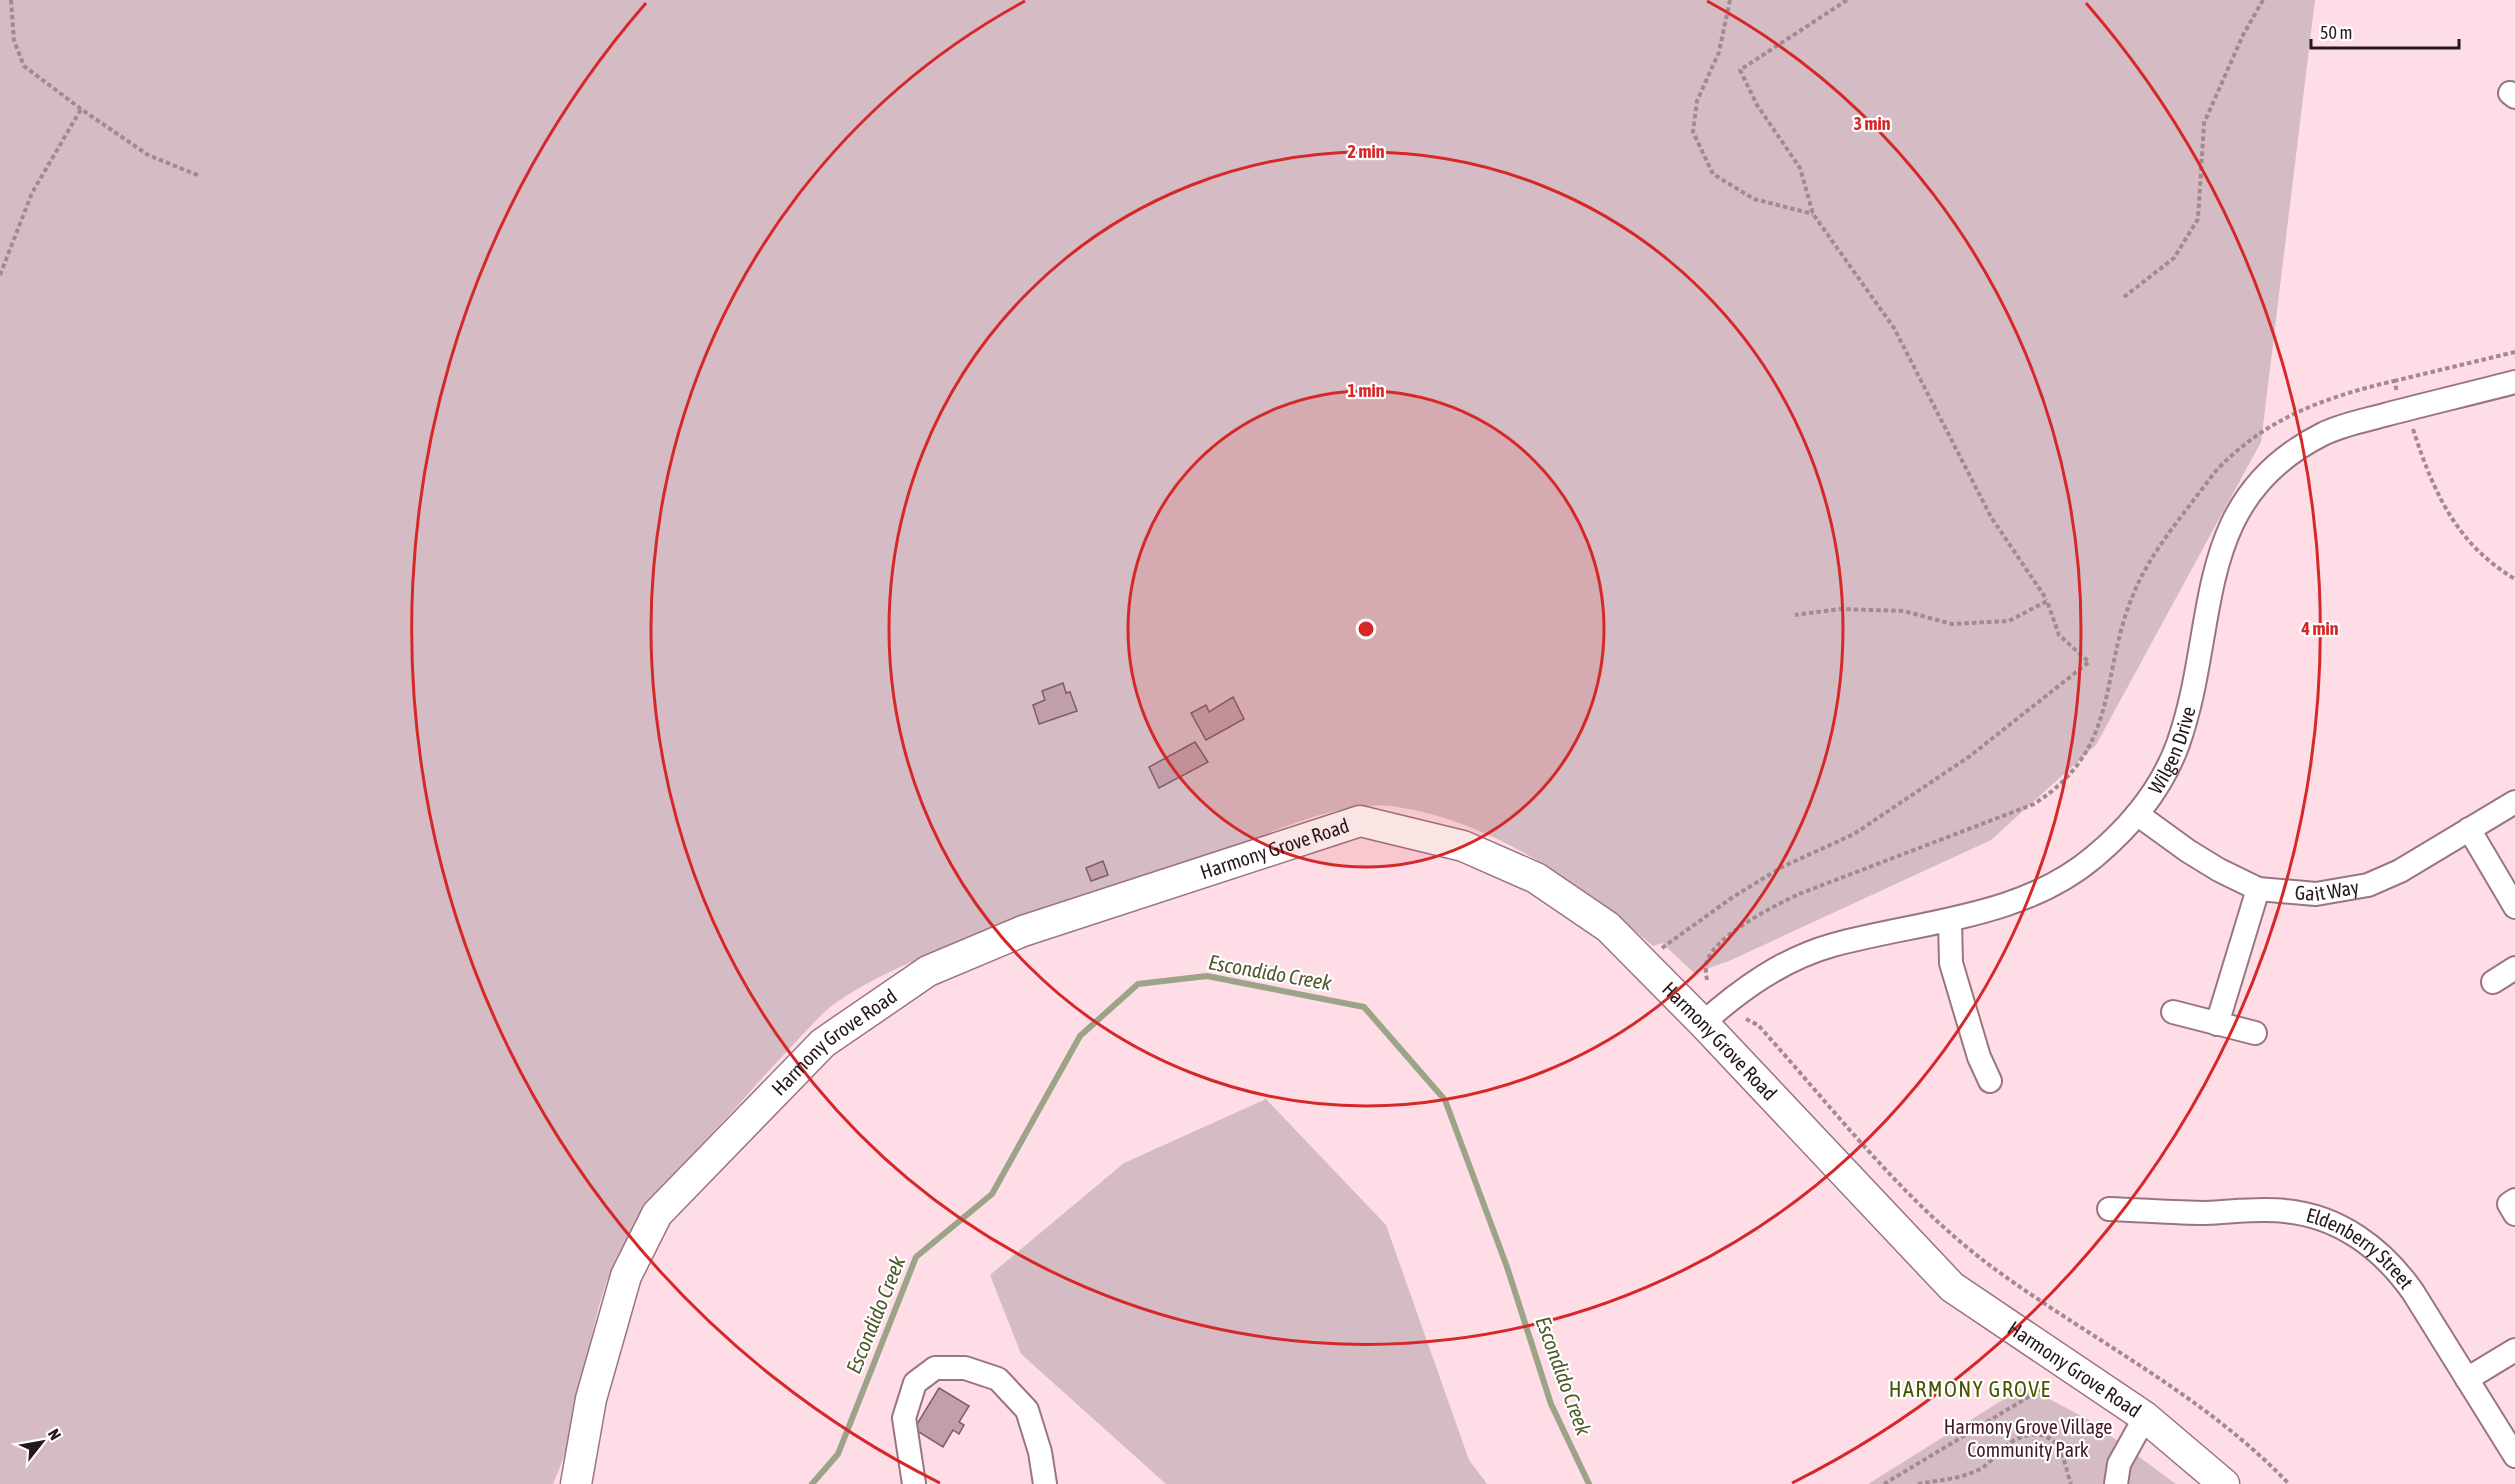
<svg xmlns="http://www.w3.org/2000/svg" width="2515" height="1484" font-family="'Asap Condensed',sans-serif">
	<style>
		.green { fill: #d5bcc4 }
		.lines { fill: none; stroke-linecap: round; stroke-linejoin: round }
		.stream { stroke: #9ca487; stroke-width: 6 }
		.building { fill: #c09fa9; stroke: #7f5c68; stroke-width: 1.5 }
		.minor-casing { stroke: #9a7581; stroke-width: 26 }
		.major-casing { stroke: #9a7581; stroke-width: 33 }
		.path { stroke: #a38a92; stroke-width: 4; stroke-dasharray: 4.5 3; stroke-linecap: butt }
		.minor { stroke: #fff; stroke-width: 22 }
		.major { stroke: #fff; stroke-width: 30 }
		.ring { fill: none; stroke: #d62828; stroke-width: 3 }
		.labels { text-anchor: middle; stroke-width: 4.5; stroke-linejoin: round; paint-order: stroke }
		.street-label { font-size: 20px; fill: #26181d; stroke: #fff }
		.park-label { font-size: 20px; fill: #45192b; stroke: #fff }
		.water-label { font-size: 21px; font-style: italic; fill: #4f5929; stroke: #fff }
		.quarter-label { font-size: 22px; letter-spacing: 1.5px; fill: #475400; stroke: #fff }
		.centre { fill: #d62828; stroke: #fff; stroke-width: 3 }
		.ring-label { font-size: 18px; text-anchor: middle; font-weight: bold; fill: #d62828; stroke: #fff; stroke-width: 4.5; stroke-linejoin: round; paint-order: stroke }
	</style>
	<rect width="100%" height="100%" fill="#fedde7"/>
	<g class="green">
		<path d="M0,0H2315L2261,442L2096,745L1991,840L1729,961L1694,973L1662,943L1653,946C1580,883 1494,822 1397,807C1334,797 1252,843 1193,863C1135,883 1077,903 1019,922C956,944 892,965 837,1002C825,1010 815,1022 805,1032C783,1055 761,1079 740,1103C703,1144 661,1185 631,1232C582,1307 590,1404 553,1484H0Z"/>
		<polygon points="1266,1099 1386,1225 1469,1460 1487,1484 1166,1484 1021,1354 990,1275 1124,1163"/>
		<polygon points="2025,1386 2089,1420 2176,1484 1868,1484"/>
	</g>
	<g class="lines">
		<polyline class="stream" points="812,1484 838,1454 916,1257 992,1194 1080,1036 1138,984 1207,976 1364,1007 1445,1100 1507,1267 1551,1404 1589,1484"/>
	</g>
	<g class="building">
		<polygon points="1063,683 1066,693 1070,692 1077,711 1039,724 1033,705 1045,700 1042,691"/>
		<polygon points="1233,697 1244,719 1206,740 1191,713 1206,705 1209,712"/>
		<polygon points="1195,742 1208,762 1159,788 1149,767"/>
		<polygon points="1103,861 1108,875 1091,881 1086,868"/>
		<polygon points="939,1388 969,1406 959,1422 964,1425 959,1434 953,1430 943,1447 914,1429"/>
	</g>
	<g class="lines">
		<g class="minor-casing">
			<g id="minor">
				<polyline points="2510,93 2515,97"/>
				<path id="s1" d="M2137,814L2188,851L2219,870L2258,889L2316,894L2368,885L2400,871L2515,802"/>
				<polyline points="2469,829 2515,907"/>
				<polyline points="1950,920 1951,963 1979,1057 1990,1081"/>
				<polyline points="2493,982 2515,968"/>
				<polyline points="2173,1012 2255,1033"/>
				<path id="s2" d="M1703,1023C1741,989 1783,959 1833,945C1921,921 2022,918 2094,857C2130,827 2162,788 2178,744C2220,625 2189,501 2323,434C2343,424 2367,420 2388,414C2430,403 2473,393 2515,382"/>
				<polyline points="2217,1024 2258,889"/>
				<polyline points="2515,1200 2509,1204 2515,1214"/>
				<path id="s3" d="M2109,1209C2141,1210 2174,1213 2206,1213C2232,1212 2259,1208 2285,1211C2339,1216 2382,1248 2413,1292L2515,1456"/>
				<polyline points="2467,1379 2515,1350"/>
				<polyline points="914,1484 904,1418 915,1383 935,1368 965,1368 998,1379 1027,1410 1040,1452 1045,1484"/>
				<polyline points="2116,1484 2119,1464 2145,1417"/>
			</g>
		</g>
		<g class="major-casing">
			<g id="major">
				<path id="s4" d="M576,1484L591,1399L626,1276L657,1214L823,1043L928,971L1023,931L1360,821L1463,846L1536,878L1608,927L1703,1023L1952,1287L2145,1417L2224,1484"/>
			</g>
		</g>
		<g class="path">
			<polyline points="11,0 14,41 24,66 81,109 148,155 200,176"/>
			<polyline points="1730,0 1719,52 1697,101 1693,132 1713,174 1754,199 1813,214"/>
			<polyline points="1847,0 1740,70 1757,105 1800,168 1813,214 1894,328 1991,517 2047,600"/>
			<polyline points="0,275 32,193 81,109"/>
			<polyline points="2124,297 2174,258 2198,219 2204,123 2243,35 2263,0"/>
			<polyline points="2394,381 2515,352"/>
			<path d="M2413,429C2433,491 2456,544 2515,579"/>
			<polyline points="1662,948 1733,897 1782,867 1854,834 1970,756 2089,662 2059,635 2047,601 2009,621 1952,624 1904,611 1840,609 1795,615"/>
			<path d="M1707,980C1706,974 1705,967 1707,961C1716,935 1774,906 1799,894L2034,804C2121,748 2099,676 2133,595C2151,550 2186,512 2214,473C2263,419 2325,397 2394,381L2397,391"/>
			<path d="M1746,1019L1758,1025C1833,1108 1902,1200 1992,1267C2091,1340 2203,1394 2289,1484"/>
			<polyline points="1884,1484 2045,1387"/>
			<path d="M1918,1484C1939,1480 1963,1479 1982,1468C1991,1462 1997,1453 2006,1446C2021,1433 2047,1428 2059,1448C2065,1459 2067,1473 2071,1484"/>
		</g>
		<use href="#minor" class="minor"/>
		<use href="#major" class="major"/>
	</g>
	<circle cx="1366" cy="629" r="238" fill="#d62828" fill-opacity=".12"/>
	<g class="ring">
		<circle cx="1366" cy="629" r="238"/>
		<circle cx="1366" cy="629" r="477"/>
		<path d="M1707 1A715 715 0 1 1 1025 1"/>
		<path d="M940 1483A954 954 0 0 1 646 3M2086 3A954 954 0 0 1 1792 1483"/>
	</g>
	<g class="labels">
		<g class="street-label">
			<text dy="7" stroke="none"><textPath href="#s2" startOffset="566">Wilgen Drive</textPath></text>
			<text dy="7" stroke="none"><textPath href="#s4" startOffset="1017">Harmony Grove Road</textPath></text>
			<text dy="7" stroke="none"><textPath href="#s1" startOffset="212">Gait Way</textPath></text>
			<text dy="7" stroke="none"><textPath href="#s4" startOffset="1539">Harmony Grove Road</textPath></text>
			<text dy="7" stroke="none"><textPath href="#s4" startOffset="531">Harmony Grove Road</textPath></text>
			<text dy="7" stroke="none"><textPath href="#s3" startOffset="262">Eldenberry Street</textPath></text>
			<text dy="7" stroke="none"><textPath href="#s4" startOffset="2025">Harmony Grove Road</textPath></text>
		</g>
		<g class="park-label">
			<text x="2028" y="1434">Harmony Grove Village<tspan x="2028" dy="23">Community Park</tspan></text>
		</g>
		<g class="water-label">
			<text transform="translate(1270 973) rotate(10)" y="7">Escondido Creek</text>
			<text transform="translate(876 1315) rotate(-68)" y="7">Escondido Creek</text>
			<text transform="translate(1563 1376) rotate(70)" y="7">Escondido Creek</text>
		</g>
		<g class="quarter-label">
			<text x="1970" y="1397">HARMONY GROVE</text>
		</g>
	</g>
	<circle cx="1366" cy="629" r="9" class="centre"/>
	<g class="ring-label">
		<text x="1872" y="130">3 min</text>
		<text x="1366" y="158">2 min</text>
		<text x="1366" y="397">1 min</text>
		<text x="2320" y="635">4 min</text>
	</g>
	<g transform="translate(42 1442) rotate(59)" stroke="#ffffff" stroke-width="4.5" paint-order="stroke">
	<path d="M0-4.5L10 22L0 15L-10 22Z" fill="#26181d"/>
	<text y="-9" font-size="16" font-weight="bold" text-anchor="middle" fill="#26181d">N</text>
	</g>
	<path d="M2311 39v9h148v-9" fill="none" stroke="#26181d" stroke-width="3"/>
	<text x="2320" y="39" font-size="18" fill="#26181d" stroke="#ffffff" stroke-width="4.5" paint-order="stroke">50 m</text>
</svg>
